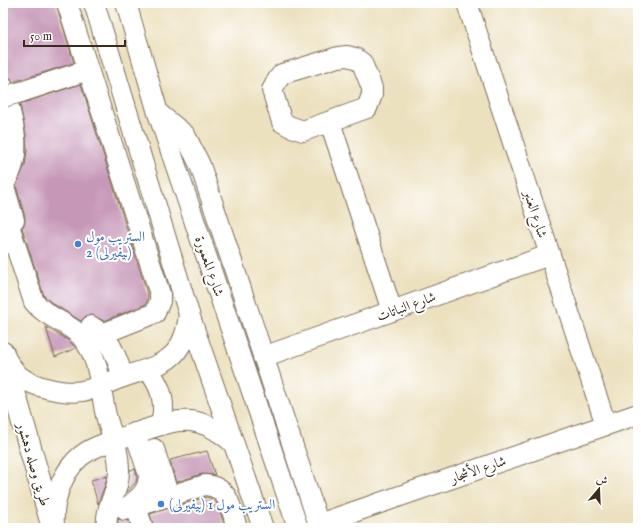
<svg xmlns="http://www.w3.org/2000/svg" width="641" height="531" font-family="'IM FELL English',Amiri,serif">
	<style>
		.building { fill: #c697b7 }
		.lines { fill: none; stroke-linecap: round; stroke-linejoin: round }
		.minor-casing { stroke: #796a56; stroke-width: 22 }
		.major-casing { stroke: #796a56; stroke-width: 24 }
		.minor { stroke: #fff; stroke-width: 20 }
		.major { stroke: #fff; stroke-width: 22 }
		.minor-bridge-casing { stroke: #796a56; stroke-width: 22; stroke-linecap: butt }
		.minor-bridge { stroke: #fff; stroke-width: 20 }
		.shop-dot { fill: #3f7fe0; stroke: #fff; stroke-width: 1.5 }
		.labels { text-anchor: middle; stroke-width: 4; stroke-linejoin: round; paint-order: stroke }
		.street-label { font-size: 14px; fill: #3b2a1e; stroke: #fff }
		.shop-label { font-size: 14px; fill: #366cbe; stroke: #fff; text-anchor: start }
	</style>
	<rect width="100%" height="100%" fill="#fff"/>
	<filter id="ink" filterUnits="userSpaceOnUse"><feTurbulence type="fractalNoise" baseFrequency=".025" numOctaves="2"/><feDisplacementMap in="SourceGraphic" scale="8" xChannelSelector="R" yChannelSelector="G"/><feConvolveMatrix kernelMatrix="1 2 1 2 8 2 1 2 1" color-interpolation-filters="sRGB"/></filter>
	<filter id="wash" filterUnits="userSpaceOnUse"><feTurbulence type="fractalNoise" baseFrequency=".012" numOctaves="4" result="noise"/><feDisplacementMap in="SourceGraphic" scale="16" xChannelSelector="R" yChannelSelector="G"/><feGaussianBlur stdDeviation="0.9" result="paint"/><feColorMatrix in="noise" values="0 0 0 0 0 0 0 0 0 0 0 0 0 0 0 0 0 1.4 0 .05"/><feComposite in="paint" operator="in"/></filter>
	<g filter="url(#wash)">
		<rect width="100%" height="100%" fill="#ece1bf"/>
		<g id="blocks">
			<g class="building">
				<polygon points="3,3 56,3 74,63 13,82 11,78 3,76"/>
				<polygon points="81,84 148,296 146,304 104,321 92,315 86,316 81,321 52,303 44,296 22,228 25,223 25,217 16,186 25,165 27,151 26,135 20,104"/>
				<polygon points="46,327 68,340 76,348 55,357"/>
				<polygon points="207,451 215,475 202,474 176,482 170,460"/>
				<polygon points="135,469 137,476 136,482 126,493 130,470"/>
				<polygon points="107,476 106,482 98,504 91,480"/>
				<polygon points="206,497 213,499 218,505 225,528 154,528 150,514"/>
				<polygon points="118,519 129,521 131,528 118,528"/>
			</g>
		</g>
	</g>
	<g filter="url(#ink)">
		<use href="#blocks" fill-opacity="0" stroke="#796a56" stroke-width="1"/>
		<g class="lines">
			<g class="minor-casing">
				<g id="minor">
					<polyline points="67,3 160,294 160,301 155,313 97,336 88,346"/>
					<polyline points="94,3 189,314 263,528"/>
					<polyline points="126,3 158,113 298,528"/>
					<polyline points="467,3 606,425"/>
					<polygon points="347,56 355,58 362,63 372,88 372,95 367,108 303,131 289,126 282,122 272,90 278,79 282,74 338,57"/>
					<path d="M3,87C13,120 25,155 3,185"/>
					<polyline points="21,92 88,70"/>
					<polyline points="158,113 185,135 200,165 320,528"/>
					<polyline points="330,122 392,311"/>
					<polyline points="3,183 14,220"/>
					<path d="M3,207L34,302C47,318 67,322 81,336C99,355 100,386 105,411C109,431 119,447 119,469C120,491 104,506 107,528"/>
					<path d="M91,326C111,338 116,356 123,377"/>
					<polyline points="263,357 549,255"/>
					<path d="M5,358C9,363 13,370 18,375C31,387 65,394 82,391C96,389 110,382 123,377C163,364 184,361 189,314"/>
					<path d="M148,370C162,387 166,403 161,425"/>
					<polyline points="154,449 169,497"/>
					<polyline points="136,507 143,528"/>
					<path d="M127,508C139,497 148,493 149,475L135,433"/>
					<path d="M125,510L205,485C230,487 231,509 237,528"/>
					<polyline points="319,524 638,414"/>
					<path d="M54,526C52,498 64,464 90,450C103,443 119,439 133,434C175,420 195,410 232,442"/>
				</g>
			</g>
			<g class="major-casing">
				<polyline id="major" points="3,353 53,528"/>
			</g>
			<use href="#minor" class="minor"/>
			<use href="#major" class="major"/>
			<g class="minor-bridge-casing">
				<polyline id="minor-bridge" points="3,97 21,92"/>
			</g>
			<use href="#minor-bridge" class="minor-bridge"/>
		</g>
	</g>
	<g class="shop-dot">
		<circle cx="78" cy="244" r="4"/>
		<circle cx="161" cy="504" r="4"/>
	</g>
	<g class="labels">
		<g class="street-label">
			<text transform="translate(536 214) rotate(72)" y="5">شارع العنبر</text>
			<text transform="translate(210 266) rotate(71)" y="5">شارع المعمورة</text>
			<text transform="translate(406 306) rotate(-20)" y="5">شارع النباتات</text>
			<text transform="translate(34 464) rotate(74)" y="5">طريق وصله دهشور</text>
			<text transform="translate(478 469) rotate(-19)" y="5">شارع الأشجار</text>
		</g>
		<g class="shop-label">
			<text x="86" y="241">الستريب مول<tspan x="86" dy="16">2 (بيفيرلى)</tspan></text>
			<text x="169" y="509">الستريب مول 1 (بيفيرلى)</text>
		</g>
	</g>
	<rect width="641" height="531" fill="none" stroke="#fff" stroke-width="16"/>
	<g transform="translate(599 489) rotate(19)" stroke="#ffffff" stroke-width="3" paint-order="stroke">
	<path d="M0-3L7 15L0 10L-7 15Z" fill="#3b2a1e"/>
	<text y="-6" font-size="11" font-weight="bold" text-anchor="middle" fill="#3b2a1e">ش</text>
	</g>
	<path d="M24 40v6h101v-6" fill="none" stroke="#3b2a1e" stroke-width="2"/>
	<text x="30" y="40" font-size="12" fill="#3b2a1e" stroke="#ffffff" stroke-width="3" paint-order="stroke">50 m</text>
</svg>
